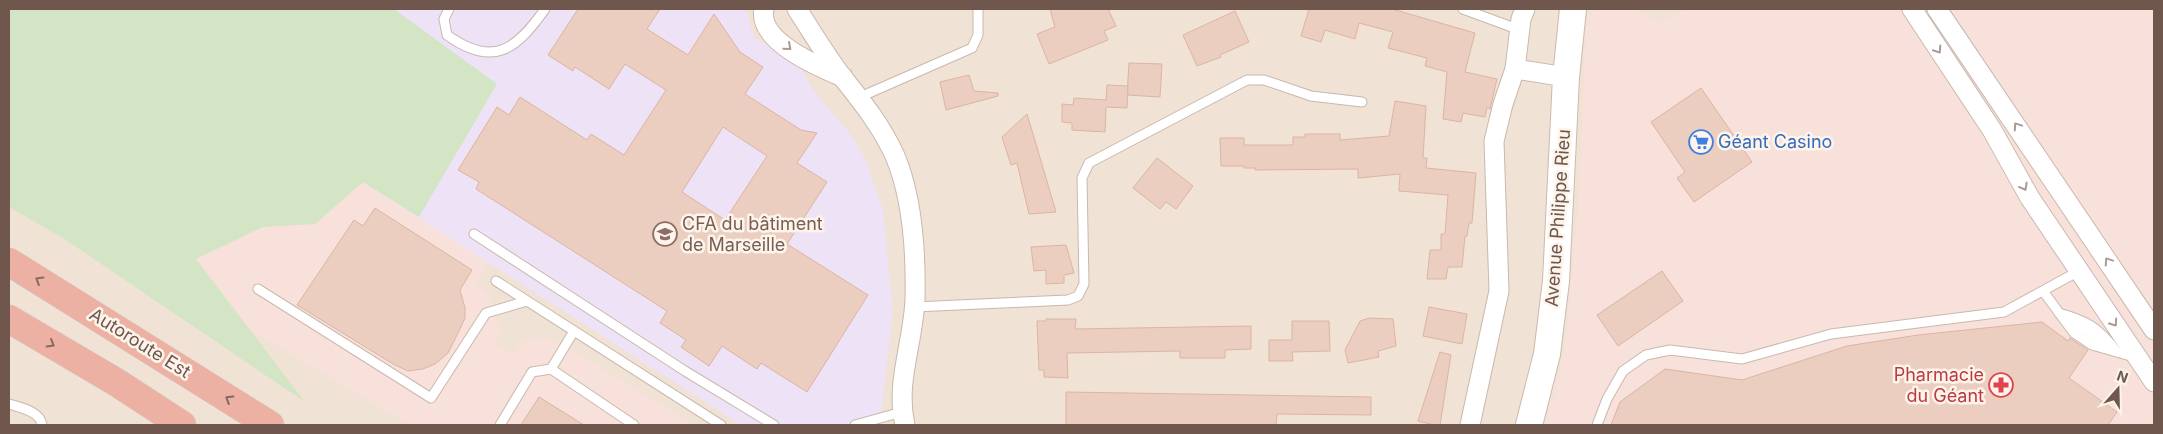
<svg xmlns="http://www.w3.org/2000/svg" width="2163" height="434" font-family="Inter,sans-serif">
	<style>
		.residential { fill: #f0e2d4 }
		.commercial { fill: #f8e1da }
		.education { fill: #ede2f6 }
		.green { fill: #d4e5c5 }
		.building { fill: #eccec0; stroke: #dcb4a2; fill-rule: evenodd }
		.lines { fill: none; stroke-linecap: round; stroke-linejoin: round }
		.lane-casing { stroke: #c9b8ad; stroke-width: 11 }
		.street-casing { stroke: #c9b8ad; stroke-width: 21 }
		.secondary-casing { stroke: #ceb9ae; stroke-width: 28 }
		.highway-casing { stroke: #d4cdca; stroke-width: 29 }
		.lane { stroke: #fff; stroke-width: 9 }
		.street { stroke: #fff; stroke-width: 19 }
		.secondary { stroke: #fff; stroke-width: 26 }
		.highway { stroke: #edb1a3; stroke-width: 28 }
		.oneway { stroke: #a99a94 }
		.oneway2 { stroke: #88695e }
		.labels { text-anchor: middle; stroke-width: 5; stroke-linejoin: round; paint-order: stroke }
		.shop-label { font-size: 18px; fill: #366cbe; stroke: #fdf4eb; text-anchor: start }
		.street-label { font-size: 18px; fill: #6f574d; stroke: #fdf4eb }
		.education-label { font-size: 18px; fill: #785e54; stroke: #fdf4eb; text-anchor: start }
		.health-label { font-size: 18px; fill: #be3a42; stroke: #fdf4eb; text-anchor: end }
	</style>
	<rect width="100%" height="100%" fill="#f9f0e5"/>
	<rect class="residential" x="9" y="9" width="2145" height="416"/>
	<g class="commercial">
		<polygon points="1596,9 1639,9 1659,23 1686,9 2154,9 2154,425 1546,425 1566,344 1578,203 1587,17"/>
		<polygon points="363,182 489,263 475,282 489,294 500,333 496,343 513,354 524,342 541,337 557,341 695,425 411,425 247,328 196,259 263,227 315,224"/>
	</g>
	<polygon class="education" points="283,9 741,9 748,13 750,26 756,39 800,66 814,91 855,140 868,166 883,210 893,310 882,408 887,425 741,425 172,59"/>
	<polygon class="green" points="9,9 394,9 497,84 419,217 363,182 315,224 263,227 196,259 305,402 63,238 9,207"/>
	<g class="building">
		<path d="M578,9H660L647,29L688,55L714,14L740,52L763,67L745,94L801,130L817,133L797,163L827,182L787,244L868,295L807,392L761,363L757,369L722,346L709,366L681,347L686,340L660,323L667,311L476,189L479,182L458,170L497,107L509,115L520,97L587,140L591,134L624,155L666,90L625,64L609,89L575,67L573,71L548,55ZM723,127L767,156L725,220L682,192Z"/>
		<polygon points="1050,9 1108,9 1116,26 1104,31 1108,40 1049,64 1037,34 1055,27"/>
		<polygon points="1309,9 1392,9 1475,33 1465,72 1497,79 1490,109 1487,107 1485,117 1463,113 1461,122 1443,119 1447,72 1425,66 1427,58 1388,48 1393,32 1359,23 1355,39 1325,30 1321,42 1301,36"/>
		<polygon points="1235,11 1249,42 1220,55 1221,57 1197,66 1183,35"/>
		<polygon points="1129,63 1162,64 1160,97 1127,95"/>
		<polygon points="969,75 974,91 998,93 998,96 946,110 940,82"/>
		<polygon points="1107,85 1128,86 1127,108 1106,107 1105,132 1072,130 1072,123 1062,122 1062,104 1073,105 1074,98 1106,100"/>
		<polygon points="1701,88 1752,162 1694,202 1677,178 1685,172 1651,122"/>
		<polygon points="1395,101 1426,106 1423,158 1427,158 1426,168 1476,173 1472,223 1469,223 1467,236 1465,236 1462,267 1448,267 1446,279 1427,279 1430,250 1441,250 1441,234 1445,234 1448,195 1399,191 1400,174 1358,178 1358,169 1255,170 1255,168 1244,168 1244,166 1221,166 1220,138 1244,138 1244,145 1293,145 1293,137 1305,137 1305,134 1340,134 1340,140 1389,136"/>
		<polygon points="1027,114 1033,134 1056,212 1029,214 1017,163 1011,165 1002,137"/>
		<polygon points="1157,158 1193,186 1176,209 1166,202 1160,209 1133,188"/>
		<polygon points="375,208 472,270 460,290 465,308 465,318 459,331 448,353 435,364 423,369 408,371 393,364 297,305 354,220 363,226"/>
		<polygon points="1066,245 1074,273 1064,275 1064,283 1046,284 1046,270 1034,271 1031,247"/>
		<polygon points="1662,271 1683,301 1618,346 1597,315"/>
		<polygon points="1429,307 1467,314 1462,344 1423,336"/>
		<polygon points="1369,318 1393,319 1396,346 1378,351 1379,357 1348,363 1345,350 1360,321"/>
		<polygon points="1046,319 1076,319 1075,329 1251,326 1251,349 1225,350 1225,358 1180,358 1180,351 1067,353 1068,378 1044,377 1044,370 1039,370 1037,321 1046,321"/>
		<polygon points="1292,321 1329,321 1330,351 1292,352 1293,361 1269,361 1269,340 1292,340"/>
		<polygon points="2042,322 2068,341 2070,338 2088,350 2069,378 2117,412 2108,425 1611,425 1620,402 1665,369 1742,380 1847,346 1918,335"/>
		<polygon points="1440,352 1451,355 1440,425 1434,425 1418,421"/>
		<polygon points="1066,392 1371,397 1371,415 1277,414 1276,425 1066,425"/>
		<polygon points="539,397 584,425 521,425"/>
	</g>
	<g class="lines">
		<g class="lane-casing">
			<g id="lane">
				<path d="M449,9L444,19L447,35C493,68 516,50 545,9"/>
				<polyline points="1463,9 1520,30"/>
				<polyline points="860,97 972,48 978,35 978,9"/>
				<polyline points="474,234 685,371 774,425"/>
				<polyline points="496,281 721,425"/>
				<polyline points="258,289 431,398 486,313 527,301"/>
				<polyline points="2043,291 2074,333 2092,345 2134,357"/>
				<polyline points="915,307 1068,300 1078,296 1084,284 1082,178 1089,163 1247,80 1264,80 1311,96 1362,102"/>
				<path d="M2059,313C2088,321 2099,328 2117,352"/>
				<polyline points="2066,317 2109,346"/>
				<polyline points="574,331 551,369 634,425"/>
				<path d="M9,404C21,408 40,411 42,425"/>
				<polyline points="500,425 532,372 551,369"/>
				<polyline points="855,425 902,412"/>
				<polyline points="1597,425 1607,399 1623,371 1646,355 1670,350 1742,359 1831,334 2004,312 2079,271"/>
			</g>
		</g>
		<g class="street-casing">
			<g id="street">
				<path d="M764,9C757,41 819,67 843,77"/>
				<path d="M797,9C812,32 826,56 843,78C863,103 882,127 895,156C913,199 916,252 915,298C914,341 895,382 905,425"/>
				<polyline points="1912,9 1992,130 2030,198 2154,382"/>
				<polyline points="1937,9 2154,330"/>
				<polyline points="1515,69 1566,77"/>
				<polyline points="1470,425 1499,291 1494,141 1503,104 1515,69 1521,19 1525,9"/>
			</g>
		</g>
		<g class="secondary-casing">
			<polyline id="secondary" points="1529,425 1547,354 1556,281 1566,77 1573,9"/>
		</g>
		<g class="highway-casing">
			<g id="highway">
				<polyline points="9,262 270,425"/>
				<polyline points="9,319 116,382 182,425"/>
			</g>
		</g>
		<use href="#lane" class="lane"/>
		<use href="#street" class="street"/>
		<use href="#secondary" class="secondary"/>
		<use href="#highway" class="highway"/>
	</g>
	<defs><path id="oneway-chevron" d="M-2-3.5L2.5 0L-2 3.5" fill="none" stroke-width="1.6" stroke-linecap="round" stroke-linejoin="round" transform="scale(1.25)"/></defs>
	<g class="oneway">
		<use href="#oneway-chevron" transform="translate(788 47) rotate(41)"/>
		<use href="#oneway-chevron" transform="translate(1938 50) rotate(57)"/>
		<use href="#oneway-chevron" transform="translate(2017 126) rotate(-124)"/>
		<use href="#oneway-chevron" transform="translate(2024 187) rotate(61)"/>
		<use href="#oneway-chevron" transform="translate(2108 261) rotate(-124)"/>
		<use href="#oneway-chevron" transform="translate(2114 323) rotate(55)"/>
	</g>
	<g class="oneway2">
		<use href="#oneway-chevron" transform="translate(39 280) rotate(-149)"/>
		<use href="#oneway-chevron" transform="translate(51 344) rotate(30)"/>
		<use href="#oneway-chevron" transform="translate(229 399) rotate(-148)"/>
	</g>
	<defs>
		<g id="supermarket-ring" transform="scale(1.25)"><circle r="9.5" fill="#fdf4eb" stroke="#3f7fe0" stroke-width="1.5"/><path d="M-6-5.5h2.5l.6 2H6L4.5 2H-2.5L-4.4-4H-6ZM-1.5 3.2a1.3 1.3 0 1 0 .1 0ZM3 3.2a1.3 1.3 0 1 0 .1 0Z" fill="#3f7fe0"/></g>
		<g id="university-ring" transform="scale(1.25)"><circle r="9.5" fill="#fdf4eb" stroke="#8d6e63" stroke-width="1.5"/><path d="M0-5L7-2L0 1L-7-2ZM-4 1L0 2.5L4 1V4Q0 6-4 4Z" fill="#8d6e63"/></g>
		<g id="pharmacy-ring" transform="scale(1.25)"><circle r="9.5" fill="#fdf4eb" stroke="#e0444e" stroke-width="1.5"/><path d="M-2-6h4v4h4v4h-4v4h-4v-4h-4v-4h4Z" fill="#e0444e"/></g>
	</defs>
	<g fill-rule="evenodd">
		<use href="#supermarket-ring" x="1701" y="142"/>
		<use href="#university-ring" x="665" y="234"/>
		<use href="#pharmacy-ring" x="2001" y="385"/>
	</g>
	<g class="labels">
		<g class="shop-label">
			<text x="1718" y="148">Géant Casino</text>
		</g>
		<g class="street-label">
			<text transform="translate(1558 218) rotate(-86)" y="6">Avenue Philippe Rieu</text>
			<text transform="translate(140 343) rotate(32)" y="6">Autoroute Est</text>
		</g>
		<g class="education-label">
			<text x="682" y="230">CFA du bâtiment<tspan x="682" dy="21">de Marseille</tspan></text>
		</g>
		<g class="health-label">
			<text x="1984" y="381">Pharmacie<tspan x="1984" dy="21">du Géant</tspan></text>
		</g>
	</g>
	<rect width="2163" height="434" fill="none" stroke="#6f574d" stroke-width="20"/>
	<g transform="translate(2118 389) rotate(20)" stroke="#fdf4eb" stroke-width="4" paint-order="stroke">
	<path d="M0-4L9 19L0 12L-9 19Z" fill="#6f574d"/>
	<text y="-8" font-size="14" font-weight="bold" text-anchor="middle" fill="#6f574d">N</text>
	</g>
</svg>
